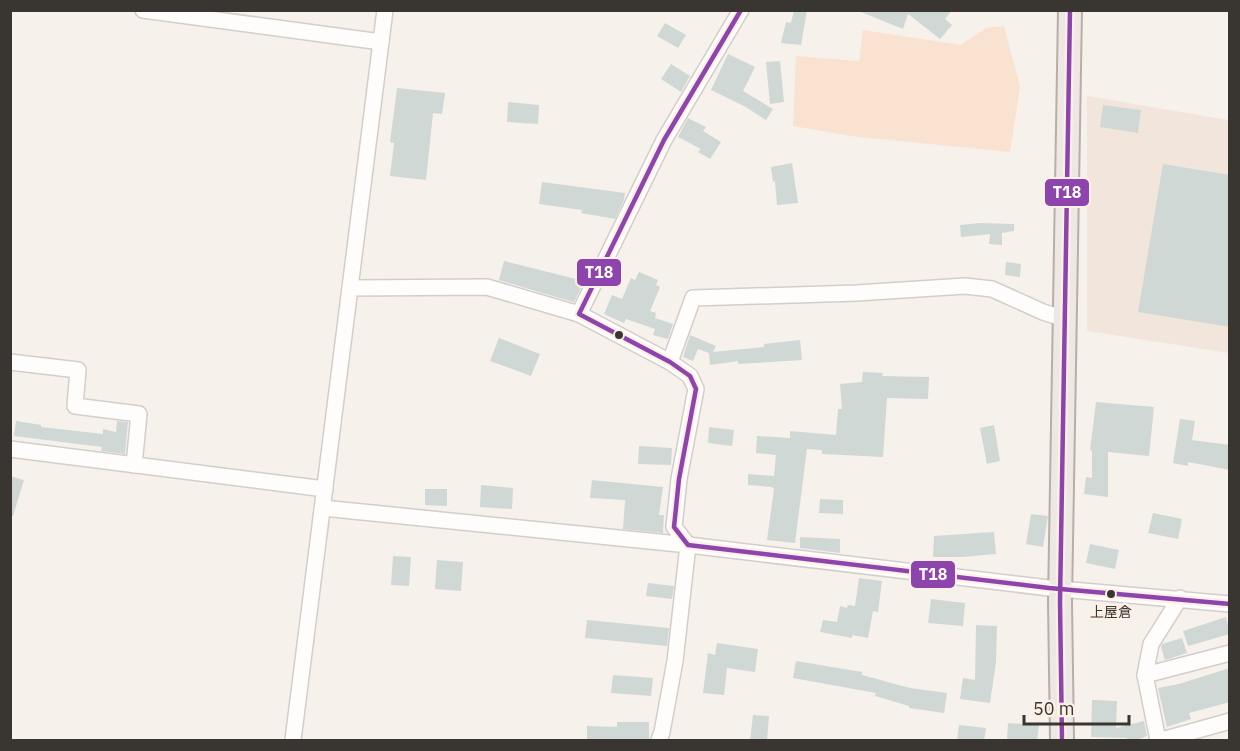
<svg xmlns="http://www.w3.org/2000/svg" width="1240" height="751" font-family="'IBM Plex Sans','Noto Sans JP',sans-serif">
	<style>
		.built { fill: #f2e5dc }
		.green { fill: #f9e2d0 }
		.building { fill: #cfd8d5 }
		.lines { fill: none; stroke-linecap: round; stroke-linejoin: round }
		.street-casing { stroke: #d3ceca; stroke-width: 18 }
		.primary-casing { stroke: #b9aea5; stroke-width: 26 }
		.street { stroke: #fefdfc; stroke-width: 15 }
		.primary { stroke: #eee8e4; stroke-width: 22 }
		.bus-1-casing { stroke: #fcf0e7; stroke-width: 9 }
		.bus-1 { stroke: #8e44ad; stroke-width: 4.5 }
		.bus-dot { fill: #393531; stroke: #fcf0e7; stroke-width: 2 }
		.labels { text-anchor: middle; stroke-width: 4.5; stroke-linejoin: round; paint-order: stroke }
		.bus-label { font-size: 14px; fill: #393531; stroke: #fcf0e7 }
		.line-badge { stroke: #fcf0e7; stroke-width: 2 }
		.badge-label { font-size: 16px; text-anchor: middle; font-weight: bold; fill: #fff }
	</style>
	<rect width="100%" height="100%" fill="#f7f1ec"/>
	<polygon class="built" points="1087,96 1229,120 1229,353 1087,331"/>
	<polygon class="green" points="1004,26 1020,87 1010,152 850,136 793,126 796,56 859,61 863,30 961,45 986,28"/>
	<g class="building">
		<polygon points="794,10 807,10 801,45 781,43 786,22 791,23"/>
		<polygon points="856,10 952,10 945,19 952,25 940,39 908,14 903,29"/>
		<polygon points="665,23 686,35 678,48 657,36"/>
		<polygon points="728,54 755,67 743,91 773,109 766,120 744,106 711,90"/>
		<polygon points="780,61 784,102 770,104 766,62"/>
		<polygon points="671,64 690,76 681,92 661,79"/>
		<polygon points="397,88 445,93 442,114 433,113 426,180 390,176 394,143 390,142"/>
		<polygon points="508,102 539,105 538,124 507,122"/>
		<polygon points="1103,105 1141,110 1138,133 1100,127"/>
		<polygon points="688,118 706,127 703,131 721,142 710,159 698,152 701,149 678,137"/>
		<polygon points="792,163 798,203 777,205 775,181 773,182 771,167"/>
		<polygon points="1163,164 1230,175 1230,327 1138,312"/>
		<polygon points="542,182 625,193 624,200 615,219 581,213 582,210 539,204"/>
		<polygon points="980,223 1014,224 1014,231 1002,233 1002,245 989,244 990,234 961,237 960,225"/>
		<polygon points="504,261 584,281 583,284 574,302 556,297 499,280"/>
		<polygon points="1006,262 1021,264 1020,277 1005,275"/>
		<polygon points="639,272 658,280 656,285 660,287 650,311 656,313 655,318 673,324 668,339 653,335 655,329 626,319 624,323 604,314 612,295 622,299 631,278 635,280"/>
		<polygon points="690,335 716,346 713,352 764,347 764,344 800,340 802,360 738,364 738,361 710,365 709,353 698,349 693,361 683,357"/>
		<polygon points="499,338 540,354 531,376 490,361"/>
		<polygon points="863,372 883,373 882,376 929,377 928,399 887,398 883,457 822,454 822,450 807,449 795,543 767,540 774,489 772,487 748,485 748,474 774,476 776,455 756,453 757,436 790,438 790,431 836,435 838,409 842,409 840,384 862,382"/>
		<polygon points="1096,402 1154,407 1149,456 1108,452 1108,497 1084,494 1086,477 1092,478 1092,451 1090,450"/>
		<polygon points="1180,419 1195,421 1192,440 1230,445 1230,470 1188,462 1188,466 1173,463"/>
		<polygon points="16,421 41,425 41,427 103,434 103,429 116,432 117,421 128,422 125,454 101,451 102,447 14,436"/>
		<polygon points="994,425 1000,461 987,464 980,428"/>
		<polygon points="709,427 734,430 732,446 708,443"/>
		<polygon points="639,446 672,448 671,465 638,464"/>
		<polygon points="10,476 24,480 13,516 10,516"/>
		<polygon points="592,480 663,487 659,515 664,515 663,533 623,529 625,500 590,498"/>
		<polygon points="481,485 513,488 512,509 480,507"/>
		<polygon points="425,489 447,489 447,506 425,505"/>
		<polygon points="820,499 843,500 843,514 819,513"/>
		<polygon points="1153,513 1182,519 1178,539 1148,533"/>
		<polygon points="1031,514 1048,516 1043,547 1026,544"/>
		<polygon points="994,532 996,554 963,557 933,557 934,536"/>
		<polygon points="800,537 840,539 840,553 800,548"/>
		<polygon points="1090,544 1119,550 1115,569 1086,563"/>
		<polygon points="393,556 411,557 409,586 391,585"/>
		<polygon points="437,560 463,562 461,591 435,589"/>
		<polygon points="859,578 882,581 878,612 873,611 868,638 852,635 852,638 820,632 823,620 837,622 840,606 847,608 848,605 855,606"/>
		<polygon points="648,583 674,586 672,599 646,596"/>
		<polygon points="931,599 965,603 963,626 928,623"/>
		<polygon points="1226,617 1230,634 1188,646 1183,631"/>
		<polygon points="587,620 669,628 667,646 585,638"/>
		<polygon points="976,625 997,626 996,662 990,703 960,699 963,678 975,680"/>
		<polygon points="1182,638 1187,653 1165,660 1161,647 1162,644"/>
		<polygon points="717,643 758,649 755,672 727,668 724,695 703,693 708,653 715,655"/>
		<polygon points="796,661 862,672 862,675 910,688 947,693 944,713 909,708 909,706 875,696 876,693 793,678"/>
		<polygon points="1230,668 1230,702 1189,713 1191,719 1167,727 1158,688 1179,684"/>
		<polygon points="613,675 653,678 651,696 611,693"/>
		<polygon points="1092,700 1117,701 1116,728 1144,721 1147,736 1134,741 1127,741 1127,738 1091,737"/>
		<polygon points="753,715 769,716 767,741 750,741"/>
		<polygon points="617,722 649,722 649,741 587,741 587,726 617,727"/>
		<polygon points="1008,723 1039,725 1037,741 1007,741"/>
		<polygon points="959,725 986,728 984,741 957,741"/>
	</g>
	<g class="lines">
		<g class="street-casing">
			<g id="street">
				<polyline points="143,10 381,42"/>
				<polyline points="350,288 487,287 579,314 670,362 690,376 696,389 679,479 674,527 688,545 1049,588 1230,604"/>
				<polyline points="579,314 664,140 741,10"/>
				<polyline points="10,362 78,370 75,406 139,414 134,465"/>
				<polyline points="670,362 693,298 857,293 965,286 992,289 1043,312 1065,319"/>
				<polyline points="10,449 325,489"/>
				<polyline points="323,508 688,545 675,661 662,732 659,740"/>
				<polyline points="1145,675 1230,653"/>
				<polyline points="293,740 385,10"/>
				<polyline points="1158,740 1145,675 1151,644 1180,598"/>
				<polyline points="1162,740 1230,721"/>
			</g>
		</g>
		<g class="primary-casing">
			<polyline id="primary" points="1062,740 1060,602 1070,10"/>
		</g>
		<use href="#street" class="street"/>
		<use href="#primary" class="primary"/>
		<g class="bus-1-casing">
			<g id="bus-1">
				<polyline points="741,10 664,140 579,314 670,362 690,376 696,389 679,479 674,527 688,545 1049,588 1230,604"/>
				<polyline points="1062,740 1060,602 1070,10"/>
			</g>
		</g>
		<use href="#bus-1" class="bus-1"/>
	</g>
	<g class="bus-dot">
		<circle cx="619" cy="335" r="5"/>
		<circle cx="1111" cy="594" r="5"/>
	</g>
	<g class="labels">
		<g class="bus-label">
			<text x="1111" y="617">上屋倉</text>
		</g>
	</g>
	<g class="line-badge">
		<rect x="1044" y="178" width="46" height="29" rx="6" fill="#8e44ad"/>
		<rect x="576" y="258" width="46" height="29" rx="6" fill="#8e44ad"/>
		<rect x="910" y="560" width="46" height="29" rx="6" fill="#8e44ad"/>
	</g>
	<g class="badge-label">
		<text x="1067" y="198">T18</text>
		<text x="599" y="278">T18</text>
		<text x="933" y="580">T18</text>
	</g>
	<rect width="1240" height="751" fill="none" stroke="#393531" stroke-width="24"/>
	<path d="M1024 715v9h105v-9" fill="none" stroke="#393531" stroke-width="3"/>
	<text x="1033" y="715" font-size="18" fill="#393531" stroke="#fcf0e7" stroke-width="4.5" paint-order="stroke">50 m</text>
</svg>
